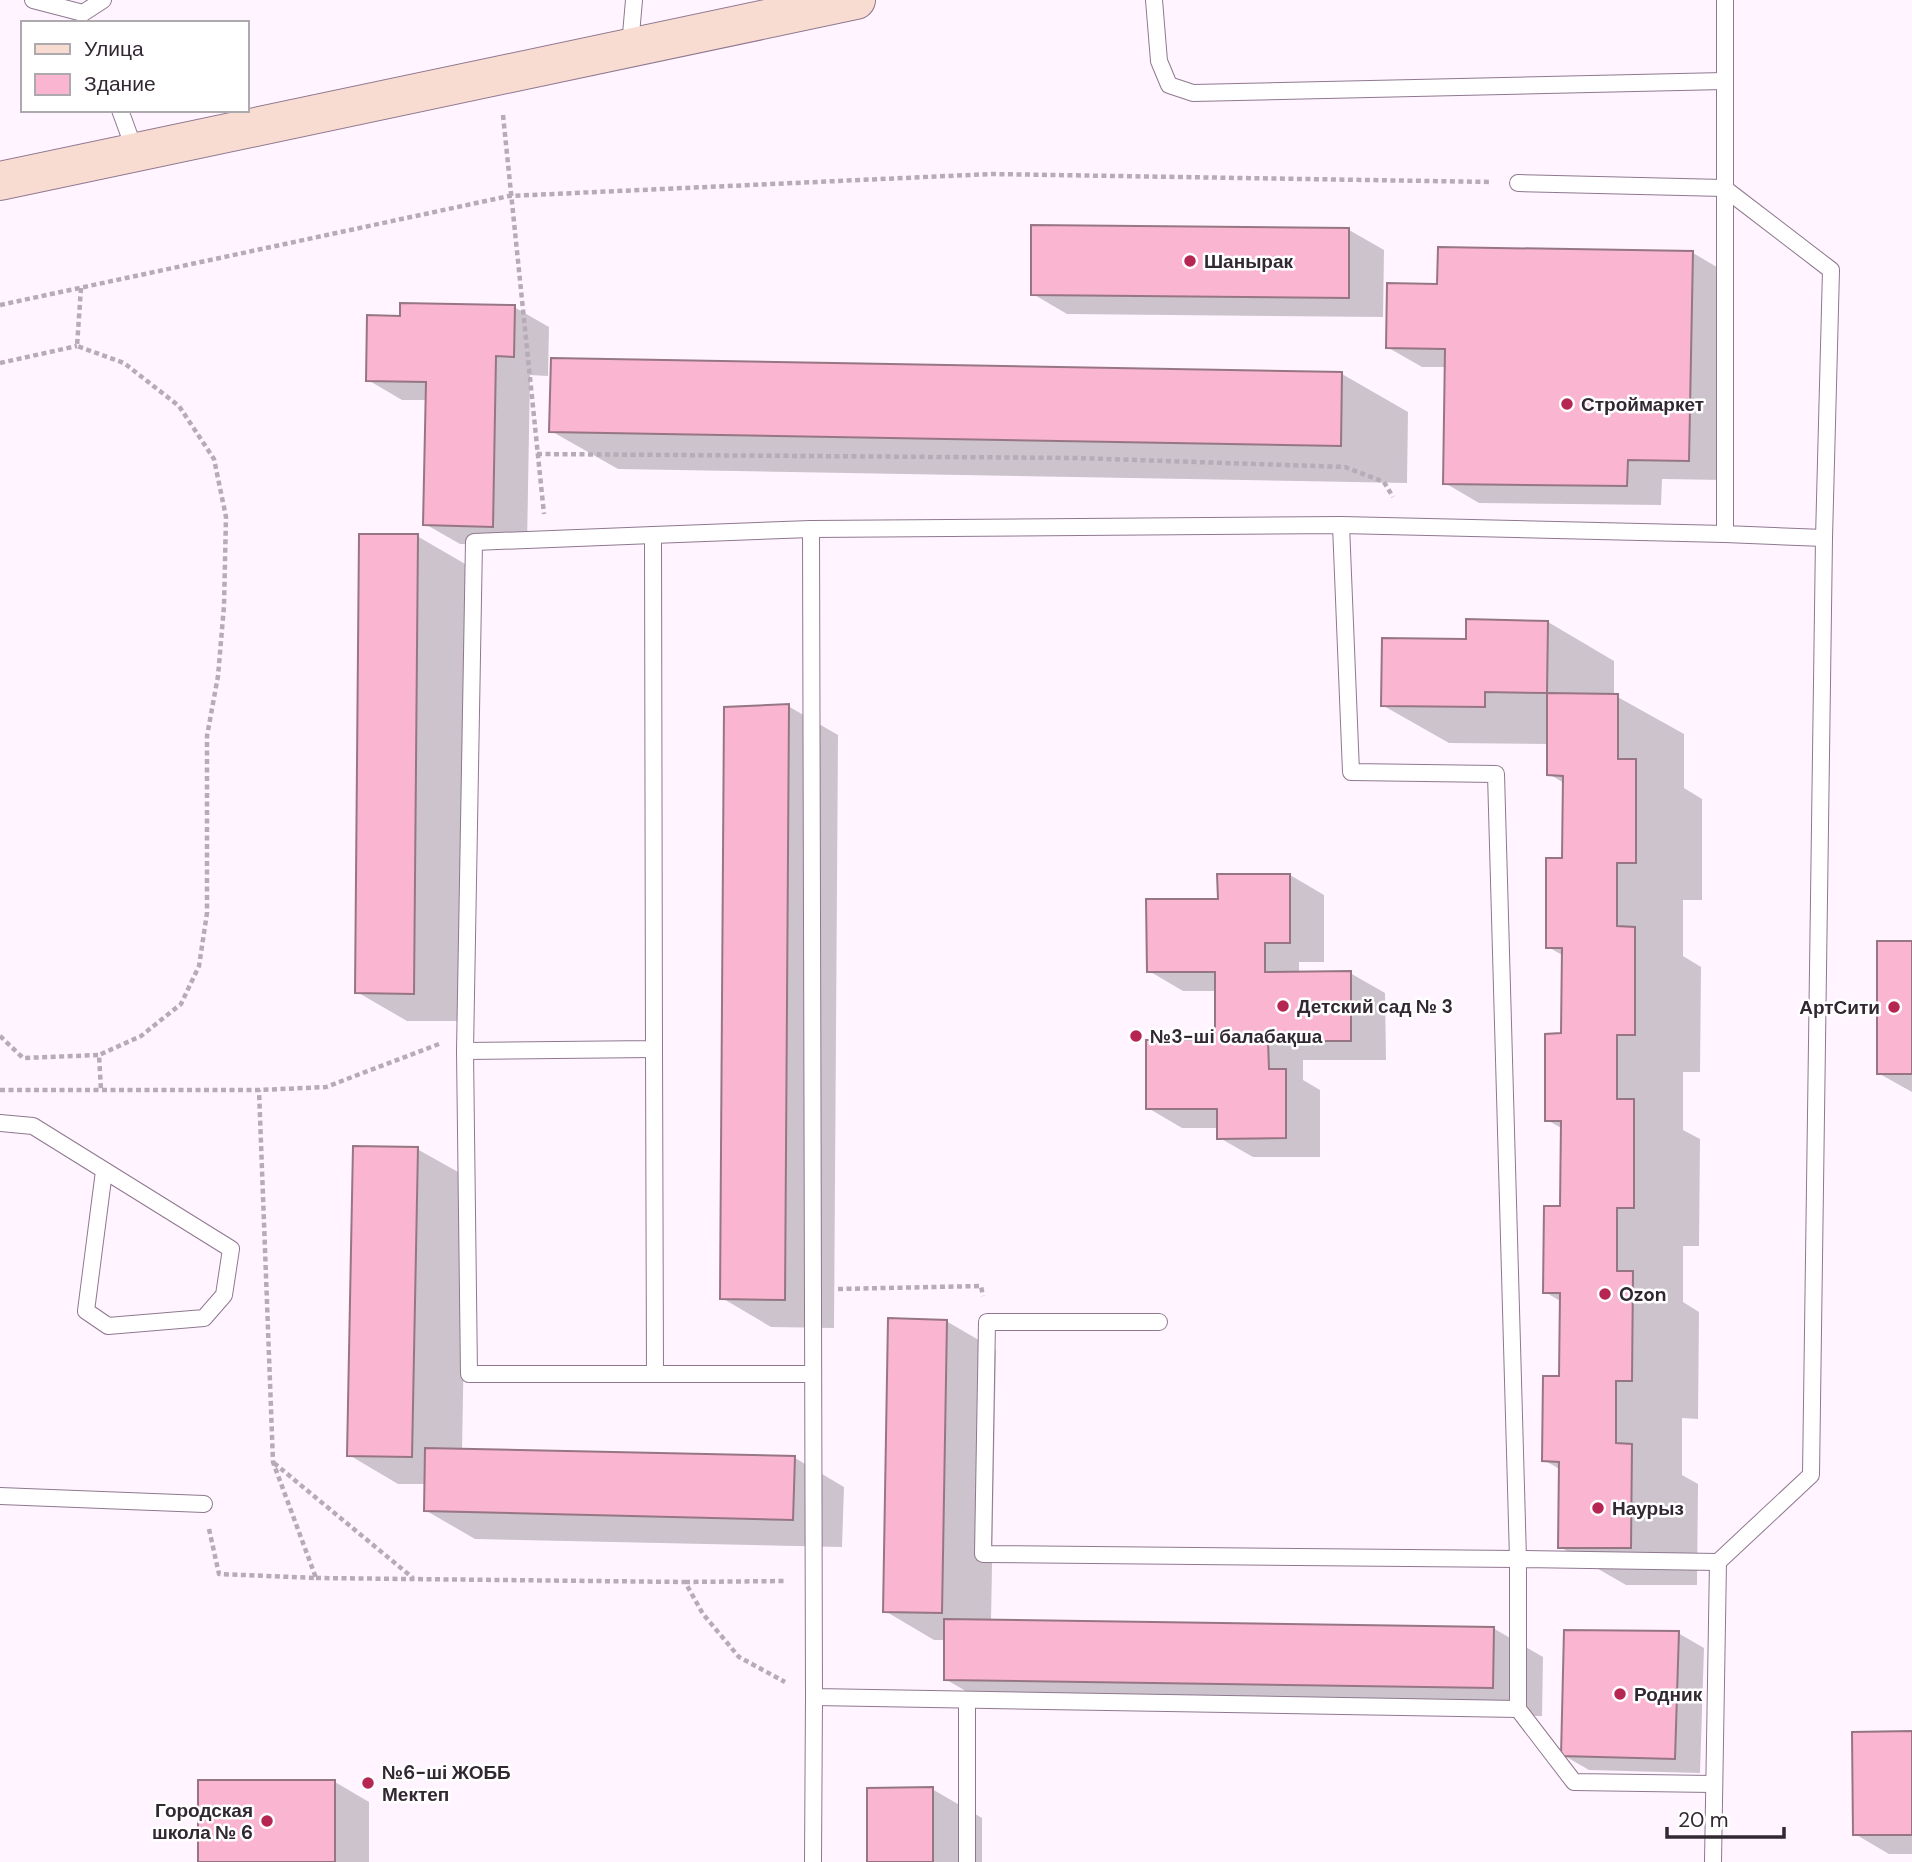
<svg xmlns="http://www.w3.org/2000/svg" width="1912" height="1862" font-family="'DM Sans',sans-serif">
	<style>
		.shadow { fill: #0003 }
		.building { fill: #fab6d1; stroke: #977683; stroke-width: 2 }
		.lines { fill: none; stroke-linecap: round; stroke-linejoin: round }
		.lane-casing { stroke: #8f788f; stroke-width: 18 }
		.secondary-casing { stroke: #8f788f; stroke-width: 40 }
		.path { stroke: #b6abb6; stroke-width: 4.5; stroke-dasharray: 5 3.5; stroke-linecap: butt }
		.lane { stroke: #fff; stroke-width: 16 }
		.secondary { stroke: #f8dcd2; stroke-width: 38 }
		.poi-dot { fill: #b62653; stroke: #fff; stroke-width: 2.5 }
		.labels { text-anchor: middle; stroke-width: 5; stroke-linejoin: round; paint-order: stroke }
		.poi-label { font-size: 19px; font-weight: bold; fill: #322832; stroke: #fff; text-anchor: start }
	</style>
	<rect width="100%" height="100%" fill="#fff4ff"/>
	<g class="shadow">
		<polygon points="1349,230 1384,250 1383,317 1067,314 1033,294"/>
		<polygon points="1693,253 1727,273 1724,480 1662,479 1661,505 1479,503 1445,483 1447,367 1422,367 1387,347 1439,285"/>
		<polygon points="514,307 549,327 548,376 530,375 527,546 460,544 425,524 428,400 402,400 368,380 401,317"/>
		<polygon points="1342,374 1408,412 1407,483 618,469 551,431"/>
		<polygon points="417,536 467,565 463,1021 407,1021 357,992"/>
		<polygon points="1548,622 1614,661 1614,695 1684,734 1684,788 1702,799 1702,900 1683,900 1683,956 1701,967 1700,1072 1683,1072 1683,1130 1700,1139 1699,1246 1683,1246 1683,1302 1699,1312 1698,1419 1682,1418 1682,1475 1698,1484 1697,1585 1626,1585 1560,1547 1561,1470 1544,1460 1561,1378 1562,1302 1545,1292 1562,1208 1563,1129 1547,1120 1563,1035 1564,956 1548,947 1564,860 1564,783 1549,774 1549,744 1449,743 1382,705 1467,641"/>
		<polygon points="788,706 838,735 834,1328 771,1327 722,1298"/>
		<polygon points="1290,875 1324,895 1324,962 1299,962 1299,973 1350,973 1385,993 1386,1060 1303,1060 1303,1080 1320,1090 1320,1157 1253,1157 1218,1137 1218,1128 1182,1128 1148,1108 1217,1042 1217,991 1183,991 1149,971 1219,901"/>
		<polygon points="1912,942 1912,1092 1878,1073"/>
		<polygon points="417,1149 467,1177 462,1451 795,1458 844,1487 842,1547 475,1539 425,1510 426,1484 398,1484 349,1455"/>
		<polygon points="946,1321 996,1350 991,1621 1493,1628 1543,1657 1542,1716 995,1708 945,1679 946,1640 934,1640 885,1611"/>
		<polygon points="1678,1633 1704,1648 1700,1773 1589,1770 1563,1755"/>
		<polygon points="1912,1733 1912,1854 1889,1854 1855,1834"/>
		<polygon points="335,1782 369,1802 369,1862 200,1862"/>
		<polygon points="932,1789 982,1818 982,1862 869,1862"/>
	</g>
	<g class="building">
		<polygon points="1031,225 1349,228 1349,298 1031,295"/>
		<polygon points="1438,247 1693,251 1689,461 1628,460 1627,486 1443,484 1445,349 1386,348 1387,283 1437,284"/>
		<polygon points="400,303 515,305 514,357 496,356 493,527 423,525 426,382 366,381 367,315 400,316"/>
		<polygon points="551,358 1342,372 1341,446 549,432"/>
		<polygon points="359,534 418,534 414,994 355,993"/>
		<polygon points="1466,619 1548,621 1547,693 1485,692 1485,707 1381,706 1382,638 1466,639"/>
		<polygon points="1547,693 1618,694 1618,759 1636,759 1636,863 1617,863 1617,926 1635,927 1635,1035 1617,1035 1617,1099 1634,1099 1634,1208 1617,1208 1617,1271 1633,1271 1632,1381 1616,1381 1616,1443 1632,1444 1631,1548 1558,1548 1559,1462 1542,1461 1543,1376 1559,1376 1560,1293 1543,1293 1544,1206 1560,1206 1561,1121 1545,1121 1545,1034 1561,1033 1562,948 1546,948 1546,858 1562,858 1563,776 1547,775"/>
		<polygon points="789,704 785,1300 720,1299 724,707"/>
		<polygon points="1217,874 1290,874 1290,943 1265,943 1265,972 1351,971 1351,1041 1268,1041 1269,1069 1286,1069 1286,1138 1217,1139 1217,1109 1146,1109 1146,1040 1215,1040 1215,972 1147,972 1146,899 1218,899"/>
		<rect x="1877" y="941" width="35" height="133"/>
		<polygon points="353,1146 418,1147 412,1457 347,1456"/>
		<polygon points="888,1318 947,1320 942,1613 883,1612"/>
		<polygon points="425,1448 795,1456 793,1520 424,1511"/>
		<polygon points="944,1619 1494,1627 1493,1688 944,1680"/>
		<polygon points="1564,1630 1679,1631 1675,1759 1561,1756"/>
		<polygon points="1912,1731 1912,1835 1853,1835 1852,1732"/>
		<rect x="198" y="1780" width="137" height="82"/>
		<polygon points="933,1787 933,1862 867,1862 867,1788"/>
	</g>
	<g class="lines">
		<g class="lane-casing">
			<g id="lane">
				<polyline points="33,0 83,13 103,0"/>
				<polyline points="1154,0 1159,61 1169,85 1193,93 1724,81"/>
				<polyline points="630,46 634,0"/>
				<polyline points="120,110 135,151"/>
				<polyline points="1518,183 1724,188 1831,270 1824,538"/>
				<polyline points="811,529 653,535 654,1049 465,1051 469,1374 813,1374"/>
				<polyline points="654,1049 655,1374"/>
				<polyline points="465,1051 474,542 653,535"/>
				<polyline points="0,1123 33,1126 231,1249 224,1295 204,1318 108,1326 86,1311 104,1171"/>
				<polyline points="1159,1322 987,1322 983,1554 1518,1559 1496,774 1351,772 1341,525"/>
				<polyline points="0,1496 204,1504"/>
				<polyline points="1718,1562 1518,1559 1518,1709 814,1697 811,529 1341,525 1725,534"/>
				<polyline points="967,1700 967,1862"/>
				<polyline points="1518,1709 1574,1782 1712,1784"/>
				<polyline points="813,1862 814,1697"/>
				<polyline points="1713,1862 1718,1562 1811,1475 1824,538 1725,534 1725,0"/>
			</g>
		</g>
		<g class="secondary-casing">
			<polyline id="secondary" points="0,181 856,0"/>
		</g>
		<g class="path">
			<polyline points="503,115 544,514"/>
			<polyline points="81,288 77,346 124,363 179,406 214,459 226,517 224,606 218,676 207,736 207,913 199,966 181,1004 141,1036 99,1055"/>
			<polyline points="0,305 509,196 991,174 1492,182"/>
			<polyline points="0,363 77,346"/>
			<polyline points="537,454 1077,458 1345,467 1384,482 1393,497"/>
			<polyline points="0,1036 23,1058 99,1055 101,1090"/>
			<polyline points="0,1090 259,1090 326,1087 439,1044"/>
			<polyline points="838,1289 981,1286 983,1296"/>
			<polyline points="274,1463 413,1578"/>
			<polyline points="209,1529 219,1574 316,1578 273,1462 259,1090"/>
			<polyline points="316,1578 685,1582 703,1614 739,1657 785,1682"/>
			<polyline points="685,1582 785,1581"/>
		</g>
		<use href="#lane" class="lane"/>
		<use href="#secondary" class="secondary"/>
	</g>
	<g class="poi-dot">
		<circle cx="1190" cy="261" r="7"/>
		<circle cx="1567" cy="404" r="7"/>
		<circle cx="1283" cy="1006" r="7"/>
		<circle cx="1894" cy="1007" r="7"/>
		<circle cx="1136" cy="1036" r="7"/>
		<circle cx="1605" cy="1294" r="7"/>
		<circle cx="1598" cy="1508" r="7"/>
		<circle cx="1620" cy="1694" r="7"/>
		<circle cx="368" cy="1783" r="7"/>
		<circle cx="267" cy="1821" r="7"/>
	</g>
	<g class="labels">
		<g class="poi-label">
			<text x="1204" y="268">Шанырак</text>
			<text x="1581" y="411">Строймаркет</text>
			<text x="1297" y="1013">Детский сад № 3</text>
			<text x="1880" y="1014" text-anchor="end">АртСити</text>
			<text x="1150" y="1043">№3-ші балабақша</text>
			<text x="1619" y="1301">Ozon</text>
			<text x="1612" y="1515">Наурыз</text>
			<text x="1634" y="1701">Родник</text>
			<text x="382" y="1779">№6-ші ЖОББ<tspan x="382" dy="22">Мектеп</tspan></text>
			<text x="253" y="1817" text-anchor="end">Городская<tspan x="253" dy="22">школа № 6</tspan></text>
		</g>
	</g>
	<rect x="21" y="21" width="228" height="91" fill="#ffffff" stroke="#ada9ad" stroke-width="2"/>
	<rect x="35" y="44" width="35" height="10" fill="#f8dcd2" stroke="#ada9ad" stroke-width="2"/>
	<text x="84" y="56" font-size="21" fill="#322832">Улица</text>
	<rect x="35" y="74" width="35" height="21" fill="#fab6d1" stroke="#ada9ad" stroke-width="2"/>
	<text x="84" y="91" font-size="21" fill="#322832">Здание</text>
	<path d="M1667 1827v10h117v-10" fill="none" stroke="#322832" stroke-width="3.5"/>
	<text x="1678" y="1827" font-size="21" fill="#322832" stroke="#ffffff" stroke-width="5" paint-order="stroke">20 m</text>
</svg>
